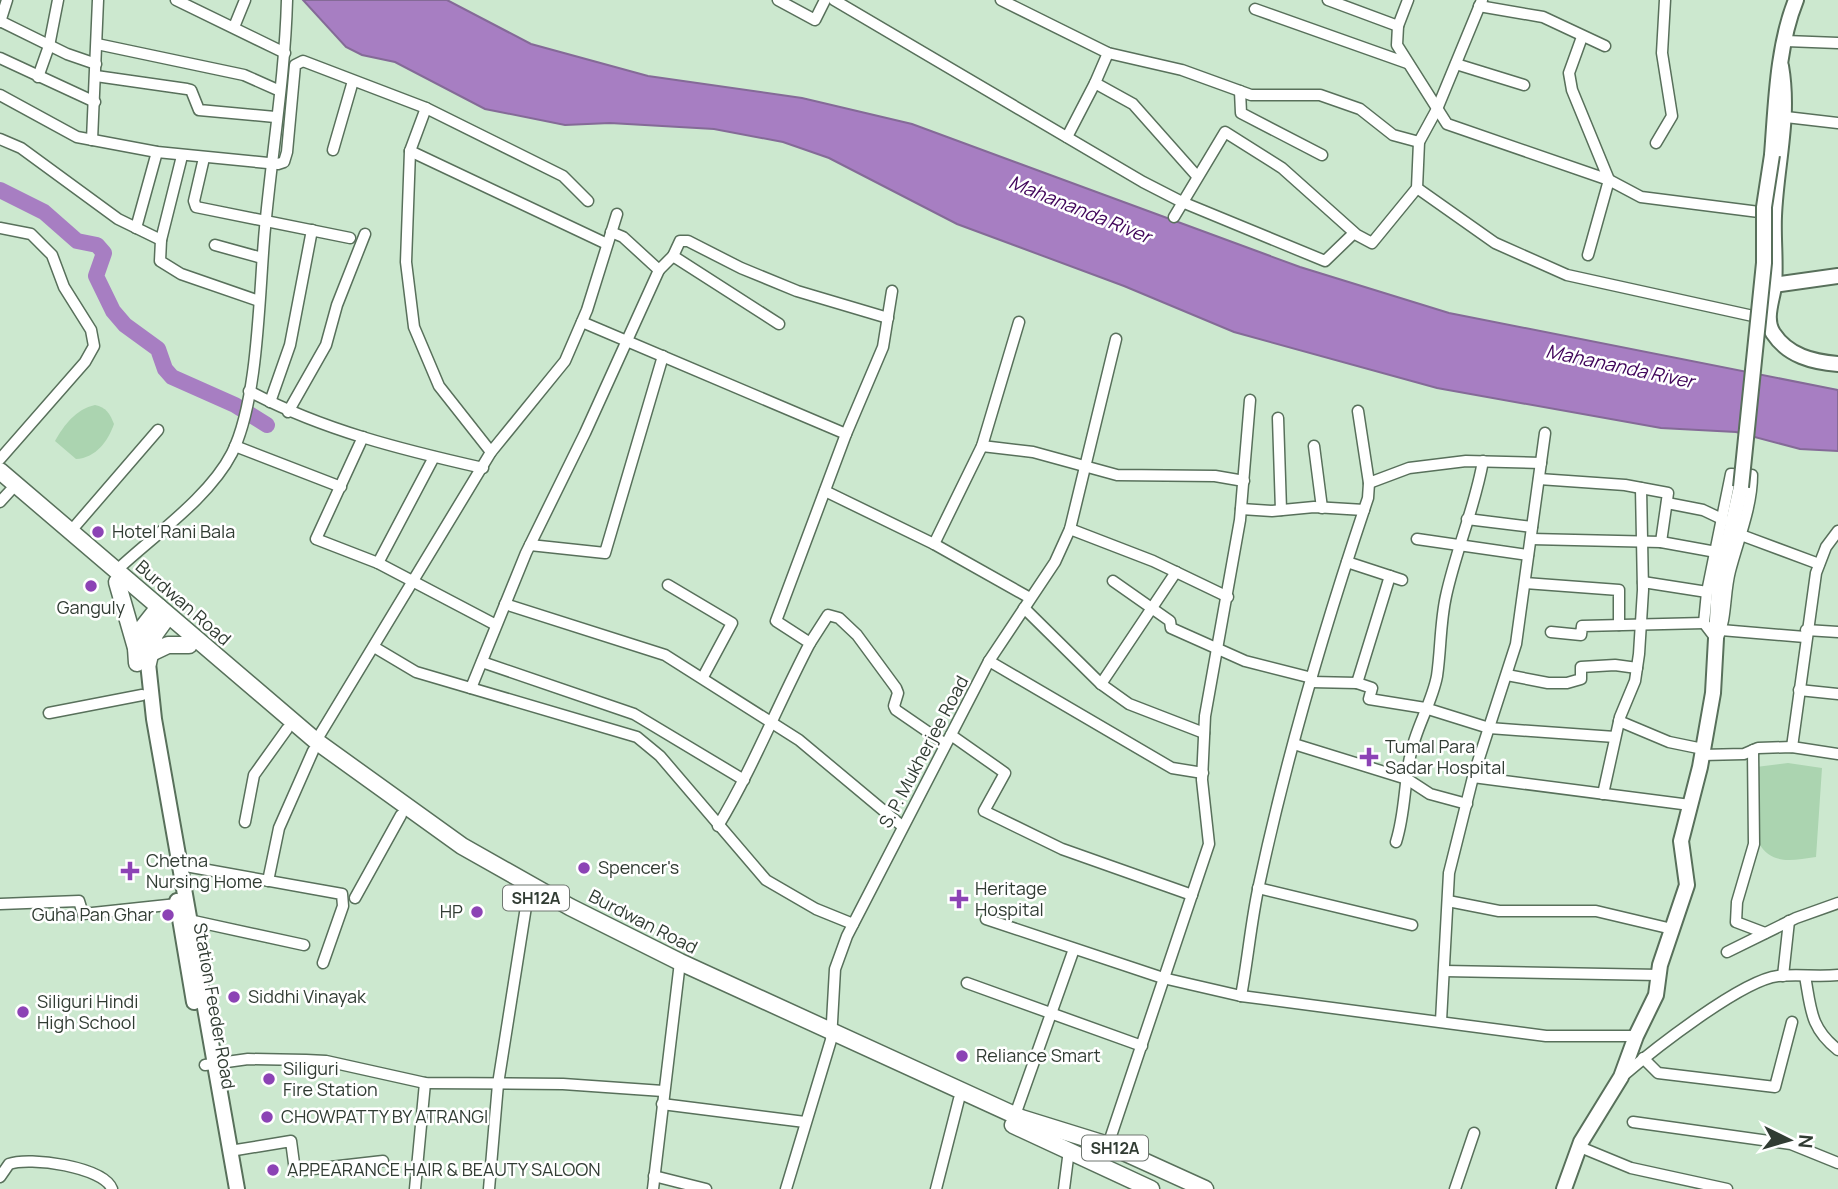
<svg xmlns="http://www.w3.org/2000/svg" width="1838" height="1189" font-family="Manrope,sans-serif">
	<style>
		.green { fill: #abd4b0 }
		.water { fill: #a77ec2; stroke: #846a97; stroke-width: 2 }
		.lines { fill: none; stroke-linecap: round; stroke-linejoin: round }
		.river { stroke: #a77ec2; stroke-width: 16 }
		.street-casing { stroke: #58705b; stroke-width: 13 }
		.secondary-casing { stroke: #58705b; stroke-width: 18 }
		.primary-casing { stroke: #58705b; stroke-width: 19 }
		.street { stroke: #fff; stroke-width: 10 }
		.secondary { stroke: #fff; stroke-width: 14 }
		.primary { stroke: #fff; stroke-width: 16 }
		.secondary-bridge-casing { stroke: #58705b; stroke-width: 18; stroke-linecap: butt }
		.secondary-bridge { stroke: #fff; stroke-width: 14 }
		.poi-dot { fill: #8c43b5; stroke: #fff; stroke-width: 2.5 }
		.labels { text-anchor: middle; stroke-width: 5; stroke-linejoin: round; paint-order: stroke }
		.shield { fill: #fff; stroke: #6f7670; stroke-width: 2 }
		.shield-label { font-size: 16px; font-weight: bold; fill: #313c33 }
		.poi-label { font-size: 18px; fill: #313c33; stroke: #fff; text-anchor: start }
		.street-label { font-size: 18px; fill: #313c33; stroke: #fff }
		.water-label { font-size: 19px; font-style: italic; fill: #40045a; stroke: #fff }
	</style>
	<rect width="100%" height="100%" fill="#cce8cf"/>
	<g class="green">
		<path d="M95,405C106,407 110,414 114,424C108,441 96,458 76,459L55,441C64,425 76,409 95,405Z"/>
		<path d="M1788,763L1822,768L1816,857C1792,860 1772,866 1758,842L1756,767Z"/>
	</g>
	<polygon class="water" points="303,0 447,0 531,44 648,76 802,98 912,124 1300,267 1449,313 1838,390 1838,451 1800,449 1736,432 1661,428 1437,388 1234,332 1124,286 957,224 829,158 783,142 714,129 610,123 565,125 485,109 395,62 362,55 346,47"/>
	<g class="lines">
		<polyline class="river" points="0,190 44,212 77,241 97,245 104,253 96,276 113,311 125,325 158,349 165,369 172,377 235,405 267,425"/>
		<g class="street-casing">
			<g id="street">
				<polyline points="176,0 285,53"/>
				<polyline points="778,0 815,20 825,0"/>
				<polyline points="834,0 1143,182 1182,202 1325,261 1354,233"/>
				<polyline points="1001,0 1108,53 1182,70 1251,95 1320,95 1360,109 1393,135 1419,142"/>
				<polyline points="1328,0 1398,26"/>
				<polyline points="1408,0 1398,26 1397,45 1447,124 1609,180 1641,197 1767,213"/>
				<polyline points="1479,6 1543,17 1605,46"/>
				<polyline points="1255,9 1407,63"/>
				<polyline points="0,21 67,54 96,64"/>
				<polyline points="0,22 7,0"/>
				<polyline points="234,27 245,0"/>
				<polyline points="1582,37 1569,73 1572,90 1609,180 1588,255"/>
				<polyline points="1786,41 1838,43"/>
				<polyline points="97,44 244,75 280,91"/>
				<polyline points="1108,53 1095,83 1133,104 1196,175"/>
				<polyline points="0,58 95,102"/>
				<polyline points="1456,64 1524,85"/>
				<polyline points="96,76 187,89 191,90 199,110 275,117"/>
				<polyline points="38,77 49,46 58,0"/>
				<polyline points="1240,91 1241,113 1322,155"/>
				<polyline points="0,95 77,137 157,152 278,164 284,162 287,152 295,65 303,61 426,108 563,176 588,201"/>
				<polyline points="426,108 410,151 406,262 414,327 439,386 491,452"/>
				<polyline points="1786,117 1838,123"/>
				<polyline points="1067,137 1095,83"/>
				<polyline points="0,139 21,148 118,219 161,240"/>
				<polyline points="92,140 98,0"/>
				<polyline points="1656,143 1672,116 1662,53 1665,0"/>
				<polyline points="333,150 353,81"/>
				<polyline points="410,151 607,244"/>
				<polyline points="182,156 161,240 160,261 181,274 259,301"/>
				<polyline points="204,158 194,201 196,207 350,238"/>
				<polyline points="1417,188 1495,243 1567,275 1762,318"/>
				<polyline points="1174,217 1225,132 1282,168 1357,235 1372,243 1417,188 1419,142 1437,109 1482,0"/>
				<polyline points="0,228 31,234 52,255 64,287 91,330 94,346 85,362 0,459"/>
				<polyline points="136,228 157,152"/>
				<polyline points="611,232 623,237 659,270 673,256 680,241 688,241 741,268 797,291 888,318"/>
				<polyline points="215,245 262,258"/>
				<polyline points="673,256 779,324"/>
				<polyline points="582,322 846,434"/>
				<path d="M249,391C322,430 403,450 483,468"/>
				<polyline points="270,402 290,345 312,230"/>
				<polyline points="288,412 326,345 337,305 365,234"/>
				<polyline points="1278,418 1281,510"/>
				<polyline points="363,437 316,539 378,563 496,625"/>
				<polyline points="235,446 341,487"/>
				<polyline points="982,446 1033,452 1117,475 1215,476 1244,481"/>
				<polyline points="1314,446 1322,508"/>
				<path d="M1731,474L1752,475C1752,507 1738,540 1730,571C1724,594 1727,618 1717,640L1704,623L1707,592Z"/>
				<polyline points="1539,479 1625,485 1668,493 1661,542"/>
				<polyline points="1369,483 1409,468 1466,461 1541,463"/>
				<polyline points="825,491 934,544 1030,598"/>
				<polyline points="0,502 10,491"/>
				<polyline points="1667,503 1703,510 1724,520"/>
				<polyline points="1241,509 1272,511 1314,507 1364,510"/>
				<polyline points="1467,519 1532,527"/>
				<polyline points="1070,529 1153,561 1228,597"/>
				<polyline points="70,532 158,430"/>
				<polyline points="1741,535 1819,564"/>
				<polyline points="1417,539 1528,555"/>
				<polyline points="1531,539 1661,542 1716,552"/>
				<polyline points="934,544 982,446 1019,322"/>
				<polyline points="530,545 605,553 663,356"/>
				<polyline points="1347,562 1402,580"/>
				<polyline points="378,563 434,457"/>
				<path d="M117,570C153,536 209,498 232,453C259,399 259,290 265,228C272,152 285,76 287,0"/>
				<polyline points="1113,581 1170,621 1171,628 1245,661 1312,678"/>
				<polyline points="1643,582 1707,592"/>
				<polyline points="1525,583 1619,590 1619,625"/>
				<polyline points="668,585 732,623 703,677"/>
				<polyline points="505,604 665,655 799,740 902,826"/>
				<polyline points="1024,608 1101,684 1129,704 1204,733"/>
				<polyline points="1721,630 1805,637"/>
				<polyline points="1806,630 1838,632"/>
				<polyline points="1551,632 1581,635 1582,626 1704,623"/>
				<polyline points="810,643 828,615 839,618 857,635 896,688 898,693 894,706 896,710 944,743"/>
				<polyline points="374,647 416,672 637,737 660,756 766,880 816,909 853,924"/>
				<polyline points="989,661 1172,768 1203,773"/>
				<polyline points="482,662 634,714 744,780"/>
				<polyline points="1507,675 1548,683 1567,683 1581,679 1581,667 1615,665 1637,668"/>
				<polyline points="1311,682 1357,683 1390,576"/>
				<polyline points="1357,683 1372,688 1369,699 1425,708 1489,728 1615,737"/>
				<polyline points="1101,684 1176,572"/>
				<polyline points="471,688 526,553 585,433 659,270"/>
				<polyline points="1799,690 1838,694"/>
				<polyline points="49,713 142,695"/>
				<polyline points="1619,721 1669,742 1703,749"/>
				<polyline points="951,735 1005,773 984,811 1062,849 1192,895"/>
				<polyline points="316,741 491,452 565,361 587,310 617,214"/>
				<polyline points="1294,744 1407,779 1430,794 1467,804"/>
				<polyline points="1792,747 1816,573 1826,547 1838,531"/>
				<polyline points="1753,750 1754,844 1737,902 1736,922 1765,933"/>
				<polyline points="1702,755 1744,754 1758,748 1792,747 1838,754"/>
				<polyline points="1473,777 1690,805"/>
				<polyline points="1603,794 1620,717 1635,681 1639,654 1643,590 1641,488"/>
				<polyline points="245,822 254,775 287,729"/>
				<path d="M718,826C753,768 778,704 810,643L776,621L846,434L883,347L892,291"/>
				<path d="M1396,842C1405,814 1404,786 1410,757C1415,729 1432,703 1437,676C1441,649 1440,623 1446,596C1456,550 1475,507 1483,461"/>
				<polyline points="180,865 342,894 343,906 323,963"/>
				<polyline points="268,881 279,828 313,751"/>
				<polyline points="1258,888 1412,925"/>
				<polyline points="355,898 401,815"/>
				<polyline points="1448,901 1499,911 1596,911 1672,929"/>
				<polyline points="0,904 79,901 83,914 177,904"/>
				<polyline points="986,919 1163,978 1241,996 1546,1036 1636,1036"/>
				<polyline points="189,920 304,945"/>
				<polyline points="1727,952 1796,918 1838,903"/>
				<polyline points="1444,971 1659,975"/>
				<polyline points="1783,976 1789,921"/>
				<path d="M1805,976C1811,1009 1810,1028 1838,1050"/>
				<polyline points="967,983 1142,1046"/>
				<path d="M1241,996C1248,959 1251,921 1259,885C1287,754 1325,625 1368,498L1369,483L1358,411"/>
				<polyline points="1441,1021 1449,873 1473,777 1516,644 1545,433"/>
				<polyline points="1643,1058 1658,1073 1775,1087 1792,1022"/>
				<polyline points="205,1065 248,1059 306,1060 326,1061 425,1083 563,1084 663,1091"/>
				<path d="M1624,1075C1653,1050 1742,980 1778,976C1798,974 1818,977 1838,975"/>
				<polyline points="662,1104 805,1122"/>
				<polyline points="1015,1115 1074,949"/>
				<polyline points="1633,1122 1791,1144 1838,1163"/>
				<polyline points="1580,1147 1631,1168 1727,1189"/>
				<polyline points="230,1151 291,1141 295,1171 383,1161"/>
				<polyline points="1098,1165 1110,1139 1209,844 1202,780 1205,716 1240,520 1250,400"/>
				<polyline points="654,1176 706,1189"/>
				<path d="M0,1177L9,1164C29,1156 104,1167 112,1189"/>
				<polyline points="415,1189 425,1083"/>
				<polyline points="489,1189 498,1084 528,894"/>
				<polyline points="653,1189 680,962"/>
				<polyline points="786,1189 831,1040 835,969 847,936 989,661 1055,562 1070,529 1116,339"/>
				<polyline points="936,1189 959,1099"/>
				<polyline points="1064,1189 1069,1150"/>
				<polyline points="1455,1189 1474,1133"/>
			</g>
		</g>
		<g class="secondary-casing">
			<g id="secondary">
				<path d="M1781,66C1790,118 1776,165 1774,216C1773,239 1776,263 1774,286C1772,301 1764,319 1773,333C1788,356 1813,362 1838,364"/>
				<path d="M1772,155C1776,105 1777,47 1796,0"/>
				<polyline points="1774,285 1838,276"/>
				<polyline points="148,663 154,719 237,1189"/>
				<polyline points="177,901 194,1002"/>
				<polyline points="1564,1189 1581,1142 1621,1077 1636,1036 1656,995 1660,965 1687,885 1681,841 1700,767 1713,693 1719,584 1741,487"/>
			</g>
		</g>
		<g class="primary-casing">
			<g id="primary">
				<polyline points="0,471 316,741 462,846 570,907 680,962 1021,1118 1108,1145 1205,1189"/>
				<polyline points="117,582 136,648 137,663"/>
				<polyline points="136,648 144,626 159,607"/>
				<polyline points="149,654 168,645 189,645"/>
				<polyline points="148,663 155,634 168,616"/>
				<polyline points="1013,1125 1151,1189"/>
			</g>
		</g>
		<use href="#street" class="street"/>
		<use href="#secondary" class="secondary"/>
		<use href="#primary" class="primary"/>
		<g class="secondary-bridge-casing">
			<polyline id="secondary-bridge" points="1741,487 1764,263 1764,207 1772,155"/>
		</g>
		<use href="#secondary-bridge" class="secondary-bridge"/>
	</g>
	<g class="poi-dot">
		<circle cx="98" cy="532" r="7"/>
		<circle cx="91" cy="586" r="7"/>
		<path d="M1365.5 746.5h7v7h7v7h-7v7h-7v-7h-7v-7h7z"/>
		<circle cx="584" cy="868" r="7"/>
		<path d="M126.5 860.5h7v7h7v7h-7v7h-7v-7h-7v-7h7z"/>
		<path d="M955.5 888.5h7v7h7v7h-7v7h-7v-7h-7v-7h7z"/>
		<circle cx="477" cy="912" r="7"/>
		<circle cx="168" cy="915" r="7"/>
		<circle cx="234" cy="997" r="7"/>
		<circle cx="23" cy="1012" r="7"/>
		<circle cx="962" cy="1056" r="7"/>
		<circle cx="269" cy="1079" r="7"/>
		<circle cx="267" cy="1117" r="7"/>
		<circle cx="273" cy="1170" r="7"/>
	</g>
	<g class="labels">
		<g class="shield">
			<rect x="503" y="885.5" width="66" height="25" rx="5"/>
			<rect x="1082" y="1135.5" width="66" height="25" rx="5"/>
		</g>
		<g class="shield-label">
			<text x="536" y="904">SH12A</text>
			<text x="1115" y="1154">SH12A</text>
		</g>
		<g class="poi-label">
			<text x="112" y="538">Hotel Rani Bala</text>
			<text x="91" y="614" text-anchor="middle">Ganguly</text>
			<text x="1385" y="753">Tumal Para<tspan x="1385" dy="21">Sadar Hospital</tspan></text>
			<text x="146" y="867">Chetna<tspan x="146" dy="21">Nursing Home</tspan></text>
			<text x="598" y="874">Spencer's</text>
			<text x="975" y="895">Heritage<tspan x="975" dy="21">Hospital</tspan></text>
			<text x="463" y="918" text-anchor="end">HP</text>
			<text x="154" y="921" text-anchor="end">Guha Pan Ghar</text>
			<text x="248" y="1003">Siddhi Vinayak</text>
			<text x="37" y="1008">Siliguri Hindi<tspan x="37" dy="21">High School</tspan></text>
			<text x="976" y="1062">Reliance Smart</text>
			<text x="283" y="1075">Siliguri<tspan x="283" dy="21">Fire Station</tspan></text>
			<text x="281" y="1123">CHOWPATTY BY ATRANGI</text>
			<text x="287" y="1176">APPEARANCE HAIR &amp; BEAUTY SALOON</text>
		</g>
		<g class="street-label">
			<text transform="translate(183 603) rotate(41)" y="6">Burdwan Road</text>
			<text transform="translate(924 752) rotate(-62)" y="6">S. P. Mukherjee Road</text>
			<text transform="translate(643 922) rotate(27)" y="6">Burdwan Road</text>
			<text transform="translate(214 1006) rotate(80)" y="6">Station Feeder Road</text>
		</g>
		<g class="water-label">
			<text transform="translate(1080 209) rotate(22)" y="7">Mahananda River</text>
			<text transform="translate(1620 366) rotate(12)" y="7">Mahananda River</text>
		</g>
	</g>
	<g transform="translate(1789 1140) rotate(95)" stroke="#ffffff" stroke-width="5" paint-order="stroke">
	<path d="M0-5L12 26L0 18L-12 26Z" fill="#313c33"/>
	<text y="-10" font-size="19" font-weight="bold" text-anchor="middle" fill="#313c33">N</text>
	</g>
</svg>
